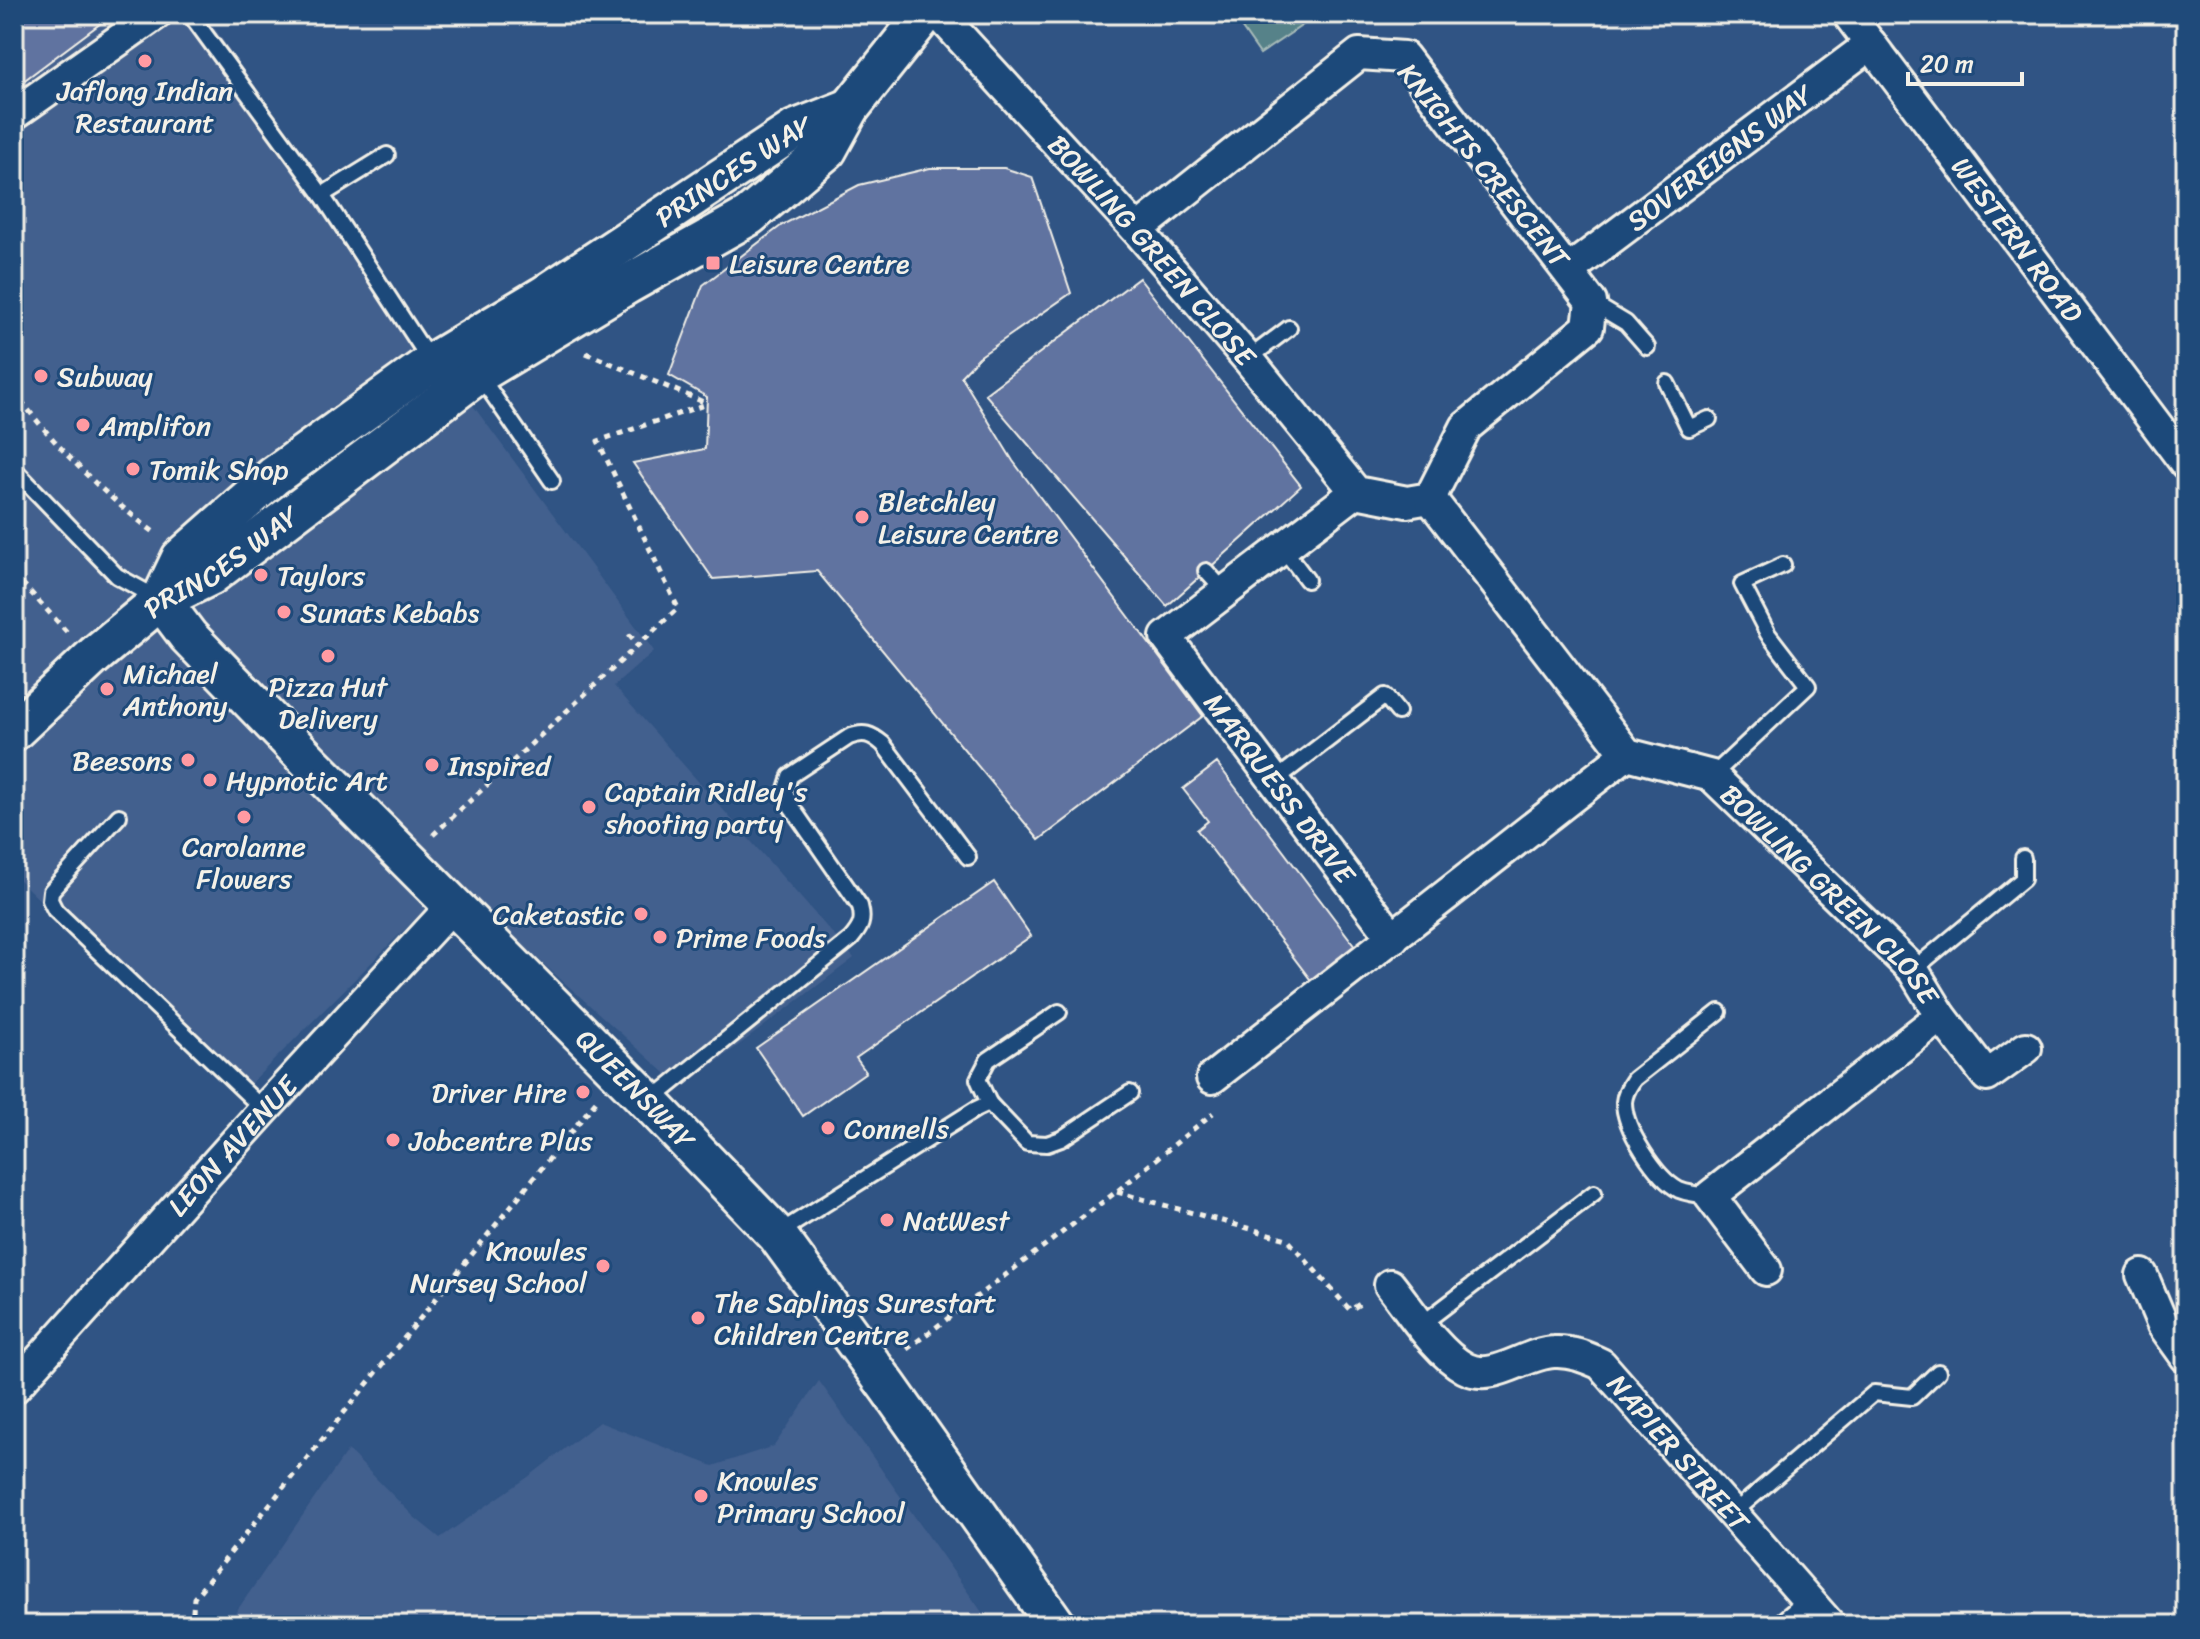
<svg xmlns="http://www.w3.org/2000/svg" width="2200" height="1639" font-family="Sriracha,sans-serif">
	<style>
		.built { fill: #43608e }
		.garden { fill: #578289; stroke: #a6bab8; stroke-width: 2 }
		.building { fill: #6173a0; stroke: #f4f1e8; stroke-width: 2 }
		.lines { fill: none; stroke-linecap: round; stroke-linejoin: round }
		.service-casing { stroke: #f4f1e8; stroke-width: 20 }
		.minor-casing { stroke: #f4f1e8; stroke-width: 36 }
		.tertiary-casing { stroke: #f4f1e8; stroke-width: 44 }
		.path { stroke: #f4f1e8; stroke-width: 5; stroke-dasharray: 6 6; stroke-linecap: butt }
		.service { stroke: #1f4a7a; stroke-width: 14 }
		.minor { stroke: #1f4a7a; stroke-width: 30 }
		.tertiary { stroke: #1f4a7a; stroke-width: 38 }
		.poi-dot { fill: #ff9aa2; stroke: #1f4a7a; stroke-width: 3 }
		.labels { text-anchor: middle; stroke-width: 6; stroke-linejoin: round; paint-order: stroke }
		.poi-label { font-size: 28px; fill: #f4f1e8; stroke: #1f4a7a; text-anchor: start }
		.street-label { font-size: 28px; fill: #f4f1e8; stroke: #1f4a7a }
	</style>
	<rect width="100%" height="100%" fill="#305484"/>
	<filter id="ink" filterUnits="userSpaceOnUse"><feTurbulence type="fractalNoise" baseFrequency=".0125" numOctaves="2"/><feDisplacementMap in="SourceGraphic" scale="16" xChannelSelector="R" yChannelSelector="G"/><feConvolveMatrix kernelMatrix="1 2 1 2 8 2 1 2 1" color-interpolation-filters="sRGB"/></filter>
	<g filter="url(#ink)">
		<g class="built">
			<polygon points="14,14 205,14 438,358 654,651 614,686 854,958 682,1088 452,882 240,1094 14,875"/>
			<polygon points="819,1381 991,1625 227,1625 348,1450 414,1517 440,1538 531,1475 599,1422 713,1466 774,1446"/>
		</g>
		<polygon class="garden" points="1232,14 1319,14 1260,54"/>
		<g class="building">
			<polygon points="14,14 113,14 14,88"/>
			<polygon points="930,168 1004,168 1032,177 1071,293 979,357 961,376 1013,461 1203,716 1039,840 817,571 713,579 633,463 705,449 707,397 669,375 703,285 782,225 859,185"/>
			<polygon points="1139,278 1301,486 1167,606 985,394"/>
			<polygon points="1217,763 1358,950 1313,983 1197,830 1208,821 1183,789"/>
			<polygon points="994,882 1031,936 856,1058 866,1072 803,1116 756,1048"/>
		</g>
		<g class="lines">
			<g class="service-casing">
				<g id="service">
					<polyline points="190,14 322,195 431,362"/>
					<polyline points="322,195 387,155"/>
					<polyline points="1591,302 1626,323 1647,347"/>
					<polyline points="1248,359 1289,328"/>
					<polyline points="480,376 552,481"/>
					<polyline points="1667,383 1689,428 1709,419"/>
					<polyline points="14,469 117,576 159,599"/>
					<polyline points="1283,548 1307,580"/>
					<polyline points="1206,571 1225,592"/>
					<polyline points="1712,776 1808,686 1768,634 1742,584 1783,565"/>
					<polyline points="1274,781 1385,696 1398,712"/>
					<polyline points="119,816 51,891 50,900 55,910 264,1110"/>
					<polyline points="1913,970 2023,879 2023,858"/>
					<path d="M650,1101L851,939C861,927 864,921 860,906L790,805L785,792L790,776L849,737C864,731 871,734 883,744L968,857"/>
					<polyline points="989,1103 978,1079 988,1060 1059,1012"/>
					<path d="M1710,1196C1699,1195 1689,1194 1679,1190C1656,1178 1624,1128 1624,1102C1625,1092 1629,1087 1634,1079L1719,1012"/>
					<polyline points="777,1234 976,1109 989,1103 1027,1143 1047,1144 1061,1139 1130,1093"/>
					<polyline points="1422,1324 1594,1193"/>
					<polyline points="1732,1514 1874,1393 1912,1397 1938,1372"/>
					<polyline points="1777,1625 1807,1600"/>
				</g>
			</g>
			<g class="minor-casing">
				<g id="minor">
					<path id="s1" d="M939,14L1137,230L1248,359L1356,492L1407,502L1430,498L1466,427L1588,327L1591,302L1404,57L1359,54L1137,230"/>
					<path id="s2" d="M1848,14L2186,464"/>
					<polyline points="14,114 156,14"/>
					<path id="s3" d="M1569,270L1871,44"/>
					<path id="s4" d="M1356,492L1166,637L1393,938"/>
					<path id="s5" d="M1430,498L1627,754L1712,776L1913,970L1941,1016L1987,1076L2026,1048"/>
					<polyline points="1212,1078 1627,754"/>
					<polyline points="1766,1270 1710,1196 1941,1016"/>
					<polyline points="2142,1275 2163,1325 2186,1357"/>
					<path id="s6" d="M1390,1285C1410,1310 1437,1353 1465,1368C1494,1383 1524,1353 1554,1352C1571,1351 1586,1357 1601,1364L1830,1625"/>
					<path id="s7" d="M14,1388L264,1110L453,905"/>
				</g>
			</g>
			<g class="tertiary-casing">
				<g id="tertiary">
					<path id="s8" d="M161,600L188,636L313,765L649,1102L777,1235L888,1387L1056,1625"/>
					<path id="s9" d="M161,600L181,558L274,476L431,363L543,296L794,130L850,108"/>
					<path id="s10" d="M14,731L95,655L161,600L210,576L478,374L628,284L749,216L827,150L850,108L925,14"/>
				</g>
			</g>
			<g class="path">
				<polyline points="586,353 706,403"/>
				<path d="M14,391C51,442 103,495 154,532"/>
				<polyline points="14,574 67,632"/>
				<polyline points="629,634 638,645"/>
				<polyline points="433,835 678,608 598,441 707,404"/>
				<polyline points="1117,1192 1287,1239 1350,1310 1363,1302"/>
				<polyline points="907,1349 1116,1192 1213,1113"/>
				<polyline points="192,1625 194,1598 596,1101"/>
			</g>
			<use href="#service" class="service"/>
			<use href="#minor" class="minor"/>
			<use href="#tertiary" class="tertiary"/>
		</g>
	</g>
	<g class="poi-dot">
		<circle cx="145" cy="61" r="8"/>
		<rect x="705" y="255" width="16" height="16" rx="4"/>
		<circle cx="41" cy="376" r="8"/>
		<circle cx="83" cy="425" r="8"/>
		<circle cx="133" cy="469" r="8"/>
		<circle cx="862" cy="517" r="8"/>
		<circle cx="261" cy="575" r="8"/>
		<circle cx="284" cy="612" r="8"/>
		<circle cx="328" cy="656" r="8"/>
		<circle cx="107" cy="689" r="8"/>
		<circle cx="188" cy="760" r="8"/>
		<circle cx="432" cy="765" r="8"/>
		<circle cx="210" cy="780" r="8"/>
		<circle cx="589" cy="807" r="8"/>
		<circle cx="244" cy="817" r="8"/>
		<circle cx="641" cy="914" r="8"/>
		<circle cx="660" cy="937" r="8"/>
		<circle cx="583" cy="1092" r="8"/>
		<circle cx="828" cy="1128" r="8"/>
		<circle cx="393" cy="1140" r="8"/>
		<circle cx="887" cy="1220" r="8"/>
		<circle cx="603" cy="1266" r="8"/>
		<circle cx="698" cy="1318" r="8"/>
		<circle cx="701" cy="1496" r="8"/>
	</g>
	<g class="labels">
		<g class="poi-label">
			<text x="145" y="100" text-anchor="middle">Jaflong Indian<tspan x="145" dy="32">Restaurant</tspan></text>
			<text x="729" y="273">Leisure Centre</text>
			<text x="57" y="386">Subway</text>
			<text x="99" y="435">Amplifon</text>
			<text x="149" y="479">Tomik Shop</text>
			<text x="878" y="511">Bletchley<tspan x="878" dy="32">Leisure Centre</tspan></text>
			<text x="277" y="585">Taylors</text>
			<text x="300" y="622">Sunats Kebabs</text>
			<text x="123" y="683">Michael<tspan x="123" dy="32">Anthony</tspan></text>
			<text x="328" y="696" text-anchor="middle">Pizza Hut<tspan x="328" dy="32">Delivery</tspan></text>
			<text x="172" y="770" text-anchor="end">Beesons</text>
			<text x="448" y="775">Inspired</text>
			<text x="226" y="790">Hypnotic Art</text>
			<text x="605" y="801">Captain Ridley's<tspan x="605" dy="32">shooting party</tspan></text>
			<text x="244" y="856" text-anchor="middle">Carolanne<tspan x="244" dy="32">Flowers</tspan></text>
			<text x="625" y="924" text-anchor="end">Caketastic</text>
			<text x="676" y="947">Prime Foods</text>
			<text x="567" y="1102" text-anchor="end">Driver Hire</text>
			<text x="844" y="1138">Connells</text>
			<text x="409" y="1150">Jobcentre Plus</text>
			<text x="903" y="1230">NatWest</text>
			<text x="587" y="1260" text-anchor="end">Knowles<tspan x="587" dy="32">Nursey School</tspan></text>
			<text x="714" y="1312">The Saplings Surestart<tspan x="714" dy="32">Children Centre</tspan></text>
			<text x="717" y="1490">Knowles<tspan x="717" dy="32">Primary School</tspan></text>
		</g>
		<g class="street-label">
			<text dy="10" stroke="none"><textPath href="#s3" startOffset="188">SOVEREIGNS WAY</textPath></text>
			<text transform="translate(1484 165) rotate(51)" y="10">KNIGHTS CRESCENT</text>
			<text dy="10" stroke="none"><textPath href="#s9" startOffset="722">PRINCES WAY</textPath></text>
			<text dy="10" stroke="none"><textPath href="#s2" startOffset="282">WESTERN ROAD</textPath></text>
			<text dy="10" stroke="none"><textPath href="#s1" startOffset="318">BOWLING GREEN CLOSE</textPath></text>
			<text dy="10" stroke="none"><textPath href="#s10" startOffset="268">PRINCES WAY</textPath></text>
			<text dy="10" stroke="none"><textPath href="#s4" startOffset="428">MARQUESS DRIVE</textPath></text>
			<text dy="10" stroke="none"><textPath href="#s5" startOffset="578">BOWLING GREEN CLOSE</textPath></text>
			<text dy="10" stroke="none"><textPath href="#s8" startOffset="682">QUEENSWAY</textPath></text>
			<text dy="10" stroke="none"><textPath href="#s7" startOffset="326">LEON AVENUE</textPath></text>
			<text dy="10" stroke="none"><textPath href="#s6" startOffset="372">NAPIER STREET</textPath></text>
		</g>
	</g>
	<rect width="2200" height="1639" fill="none" stroke="#1f4a7a" stroke-width="48"/>
	<rect x="24" y="24" width="2152" height="1591" fill="none" stroke="#f4f1e8" stroke-width="3" filter="url(#ink)"/>
	<path d="M1908 72v12h114v-12" fill="none" stroke="#f4f1e8" stroke-width="4"/>
	<text x="1920" y="72" font-size="24" fill="#f4f1e8" stroke="#1f4a7a" stroke-width="6" paint-order="stroke">20 m</text>
</svg>
